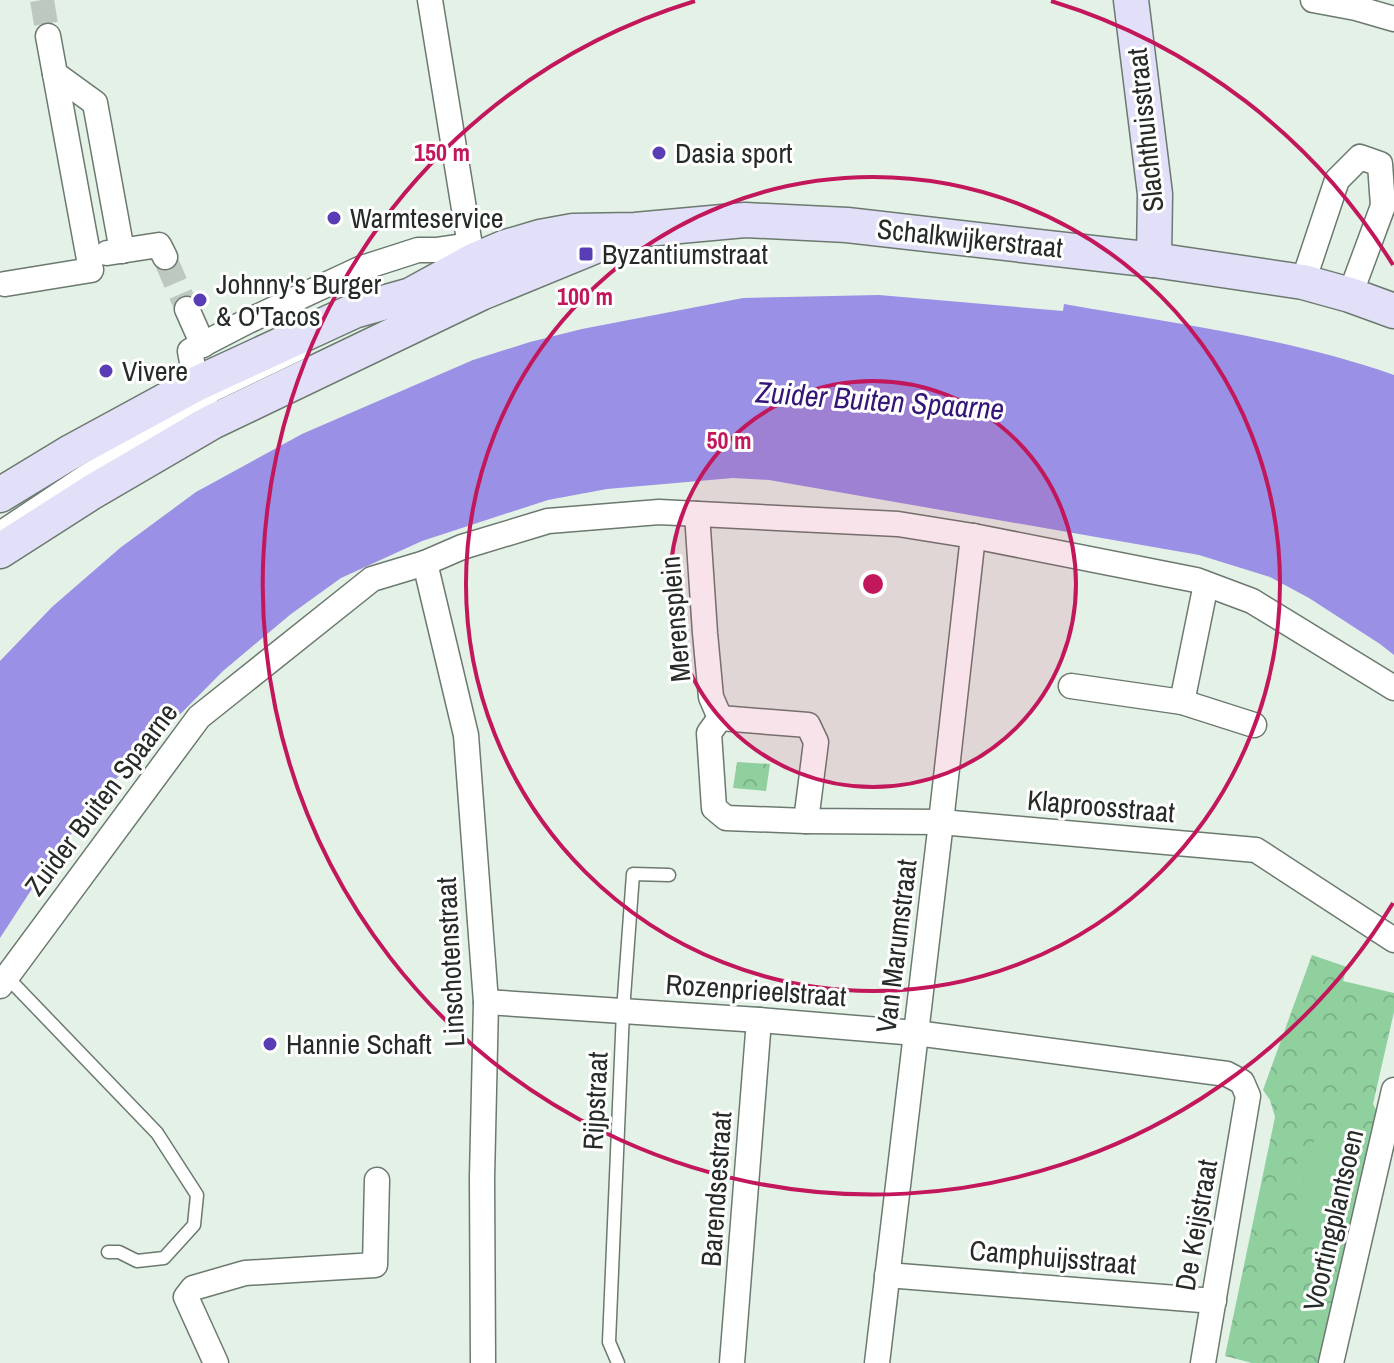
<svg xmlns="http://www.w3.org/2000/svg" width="1394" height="1363" font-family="'Archivo Narrow',sans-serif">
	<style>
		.park { fill: url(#park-crowns) }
		.pitch { fill: #90d09f }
		.water { fill: #9a90e5 }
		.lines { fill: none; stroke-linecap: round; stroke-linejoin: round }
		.street-tunnel { stroke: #bdc9c0; stroke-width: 24; stroke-dasharray: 24 12; stroke-linecap: butt }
		.lane-casing { stroke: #6c796f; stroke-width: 15 }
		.street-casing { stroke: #6c796f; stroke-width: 27 }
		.secondary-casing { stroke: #6c796f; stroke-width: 37 }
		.lane { stroke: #fff; stroke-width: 12 }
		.street { stroke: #fff; stroke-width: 24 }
		.secondary { stroke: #e2e0f9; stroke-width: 34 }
		.ring { fill: none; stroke: #c2185b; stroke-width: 4 }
		.poi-dot { fill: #593db5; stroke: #fff; stroke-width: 3 }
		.labels { text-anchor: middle; stroke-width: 6; stroke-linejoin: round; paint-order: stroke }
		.street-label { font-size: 28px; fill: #262b27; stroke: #fff }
		.poi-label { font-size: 28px; fill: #262b27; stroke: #fff; text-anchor: start }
		.water-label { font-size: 30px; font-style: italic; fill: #341578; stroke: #fff }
		.centre { fill: #c2185b; stroke: #fff; stroke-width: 4 }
		.ring-label { font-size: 24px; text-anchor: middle; font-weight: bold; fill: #c2185b; stroke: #fff; stroke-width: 6; stroke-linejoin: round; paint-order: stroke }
	</style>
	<defs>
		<pattern id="park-crowns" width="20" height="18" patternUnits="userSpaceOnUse" patternTransform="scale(2)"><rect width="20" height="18" fill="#90d09f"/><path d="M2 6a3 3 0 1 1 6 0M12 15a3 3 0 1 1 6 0" fill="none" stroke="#7cb389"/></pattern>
	</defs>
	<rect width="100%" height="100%" fill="#e3f1e6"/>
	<g class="park">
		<polygon points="737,762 770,764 766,791 733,788"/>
		<polygon points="1312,955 1347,967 1343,981 1394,993 1394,1012 1373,1104 1380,1117 1321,1363 1252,1363 1225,1356 1275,1117 1270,1100 1263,1090"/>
	</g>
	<polygon class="pitch" points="1317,1131 1373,1146 1347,1241 1291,1226"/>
	<path class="water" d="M879,295L1063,311L1064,304C1173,323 1290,338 1394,375V655L1380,644L1309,598L1270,577L1199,555L769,480L733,478L607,489L548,500L422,541L341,578L291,614L223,671L113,782L52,858L0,938V661L52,607L120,548L196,492L302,434L473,360L530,342L582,329L743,298Z"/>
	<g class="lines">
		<g class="street-tunnel">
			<polyline points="42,0 47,30"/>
			<polyline points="165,264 167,263 187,309"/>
		</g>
		<g class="lane-casing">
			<g id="lane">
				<polyline points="0,527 81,473 204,400 302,353"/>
				<polyline points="6,976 157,1133 197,1195 194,1225 164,1258 137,1261 119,1252 108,1252"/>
				<polyline points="618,1363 609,1342 623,1011 633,874 669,875"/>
			</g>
		</g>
		<g class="street-casing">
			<g id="street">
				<polyline points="430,0 472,258"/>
				<polyline points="1313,0 1356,8 1394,19"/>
				<polyline points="55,74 95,103 122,251"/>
				<polyline points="107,253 159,245 165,257"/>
				<polyline points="1303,282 1337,180 1360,157 1380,164 1383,206 1350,295"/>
				<polyline points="5,284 91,270 48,36"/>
				<polyline points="187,309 203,345"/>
				<polyline points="212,422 204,400 196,384 190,351 246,322 362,268 418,250 436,250 470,245"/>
				<polyline points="697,514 705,633 711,697 720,718"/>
				<polyline points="425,563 466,735 486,1002 482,1178 483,1363"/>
				<polyline points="1071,686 1182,702 1254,725"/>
				<polyline points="1182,702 1206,584"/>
				<polyline points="720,718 709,733 714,808 726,818 806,821 941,822 1256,850 1394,940"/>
				<polyline points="720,718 808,725 816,742 806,821"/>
				<polyline points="0,986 199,717 372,579 425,563 462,547 548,521 659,512 898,524 973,536 1196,580 1252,601 1394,688"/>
				<polyline points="486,1002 759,1020 916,1033 1227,1074 1242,1082 1248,1096 1203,1363"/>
				<polyline points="887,1275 1214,1301"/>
				<polyline points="216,1363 186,1297 193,1288 245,1273 375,1265 377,1180"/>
				<polyline points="732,1363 759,1020"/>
				<polyline points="877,1363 941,822 973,536"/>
				<polyline points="1331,1363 1394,1090"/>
			</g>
		</g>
		<g class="secondary-casing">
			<g id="secondary">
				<polyline points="1131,0 1155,194 1154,260"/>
				<polyline points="0,495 69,453 196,384 354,311 411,295 473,261 506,247 540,237 573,231 635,230 745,220 847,225 1154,260 1303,282 1350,295 1394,311"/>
				<polyline points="0,551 92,492 212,422 481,293 615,238"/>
			</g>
		</g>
		<use href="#lane" class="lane"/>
		<use href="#street" class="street"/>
		<use href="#secondary" class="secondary"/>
	</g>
	<circle cx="873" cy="584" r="203" fill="#c2185b" fill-opacity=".12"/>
	<g class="ring">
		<circle cx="873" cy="584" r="203"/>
		<circle cx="873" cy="584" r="407"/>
		<path d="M1393 903A610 610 0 1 1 695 1M1051 1A610 610 0 0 1 1393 265"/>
	</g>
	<g class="poi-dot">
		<circle cx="659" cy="153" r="8"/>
		<circle cx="334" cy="218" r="8"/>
		<rect x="578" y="246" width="16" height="16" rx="4"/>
		<circle cx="200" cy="300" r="8"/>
		<circle cx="106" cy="371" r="8"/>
		<circle cx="270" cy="1044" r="8"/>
	</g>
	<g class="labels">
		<g class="street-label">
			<text transform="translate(1145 130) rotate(-96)" y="10">Slachthuisstraat</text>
			<text transform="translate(970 238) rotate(6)" y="10">Schalkwijkerstraat</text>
			<text transform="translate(675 619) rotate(-95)" y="10">Merensplein</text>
			<text transform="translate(101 799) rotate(-53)" y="10">Zuider Buiten Spaarne</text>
			<text transform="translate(1101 806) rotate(5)" y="10">Klaproosstraat</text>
			<text transform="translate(896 946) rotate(-83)" y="10">Van Marumstraat</text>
			<text transform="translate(450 962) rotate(-93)" y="10">Linschotenstraat</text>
			<text transform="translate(756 990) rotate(4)" y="10">Rozenprieelstraat</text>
			<text transform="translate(595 1101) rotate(-87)" y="10">Rijpstraat</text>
			<text transform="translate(716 1189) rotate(-86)" y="10">Barendsestraat</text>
			<text transform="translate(1333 1220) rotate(-77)" y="10">Voortingplantsoen</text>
			<text transform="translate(1196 1225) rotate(-80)" y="10">De Keijstraat</text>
			<text transform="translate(1053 1257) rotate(5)" y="10">Camphuijsstraat</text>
		</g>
		<g class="poi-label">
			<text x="675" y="163">Dasia sport</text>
			<text x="350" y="228">Warmteservice</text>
			<text x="602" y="264">Byzantiumstraat</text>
			<text x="216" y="294">Johnny's Burger<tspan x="216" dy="32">&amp; O'Tacos</tspan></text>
			<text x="122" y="381">Vivere</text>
			<text x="286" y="1054">Hannie Schaft</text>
		</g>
		<g class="water-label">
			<text transform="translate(880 401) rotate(4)" y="10">Zuider Buiten Spaarne</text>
		</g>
	</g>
	<circle cx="873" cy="584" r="12" class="centre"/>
	<g class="ring-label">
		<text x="442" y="161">150 m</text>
		<text x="585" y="305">100 m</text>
		<text x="729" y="449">50 m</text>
	</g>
</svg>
